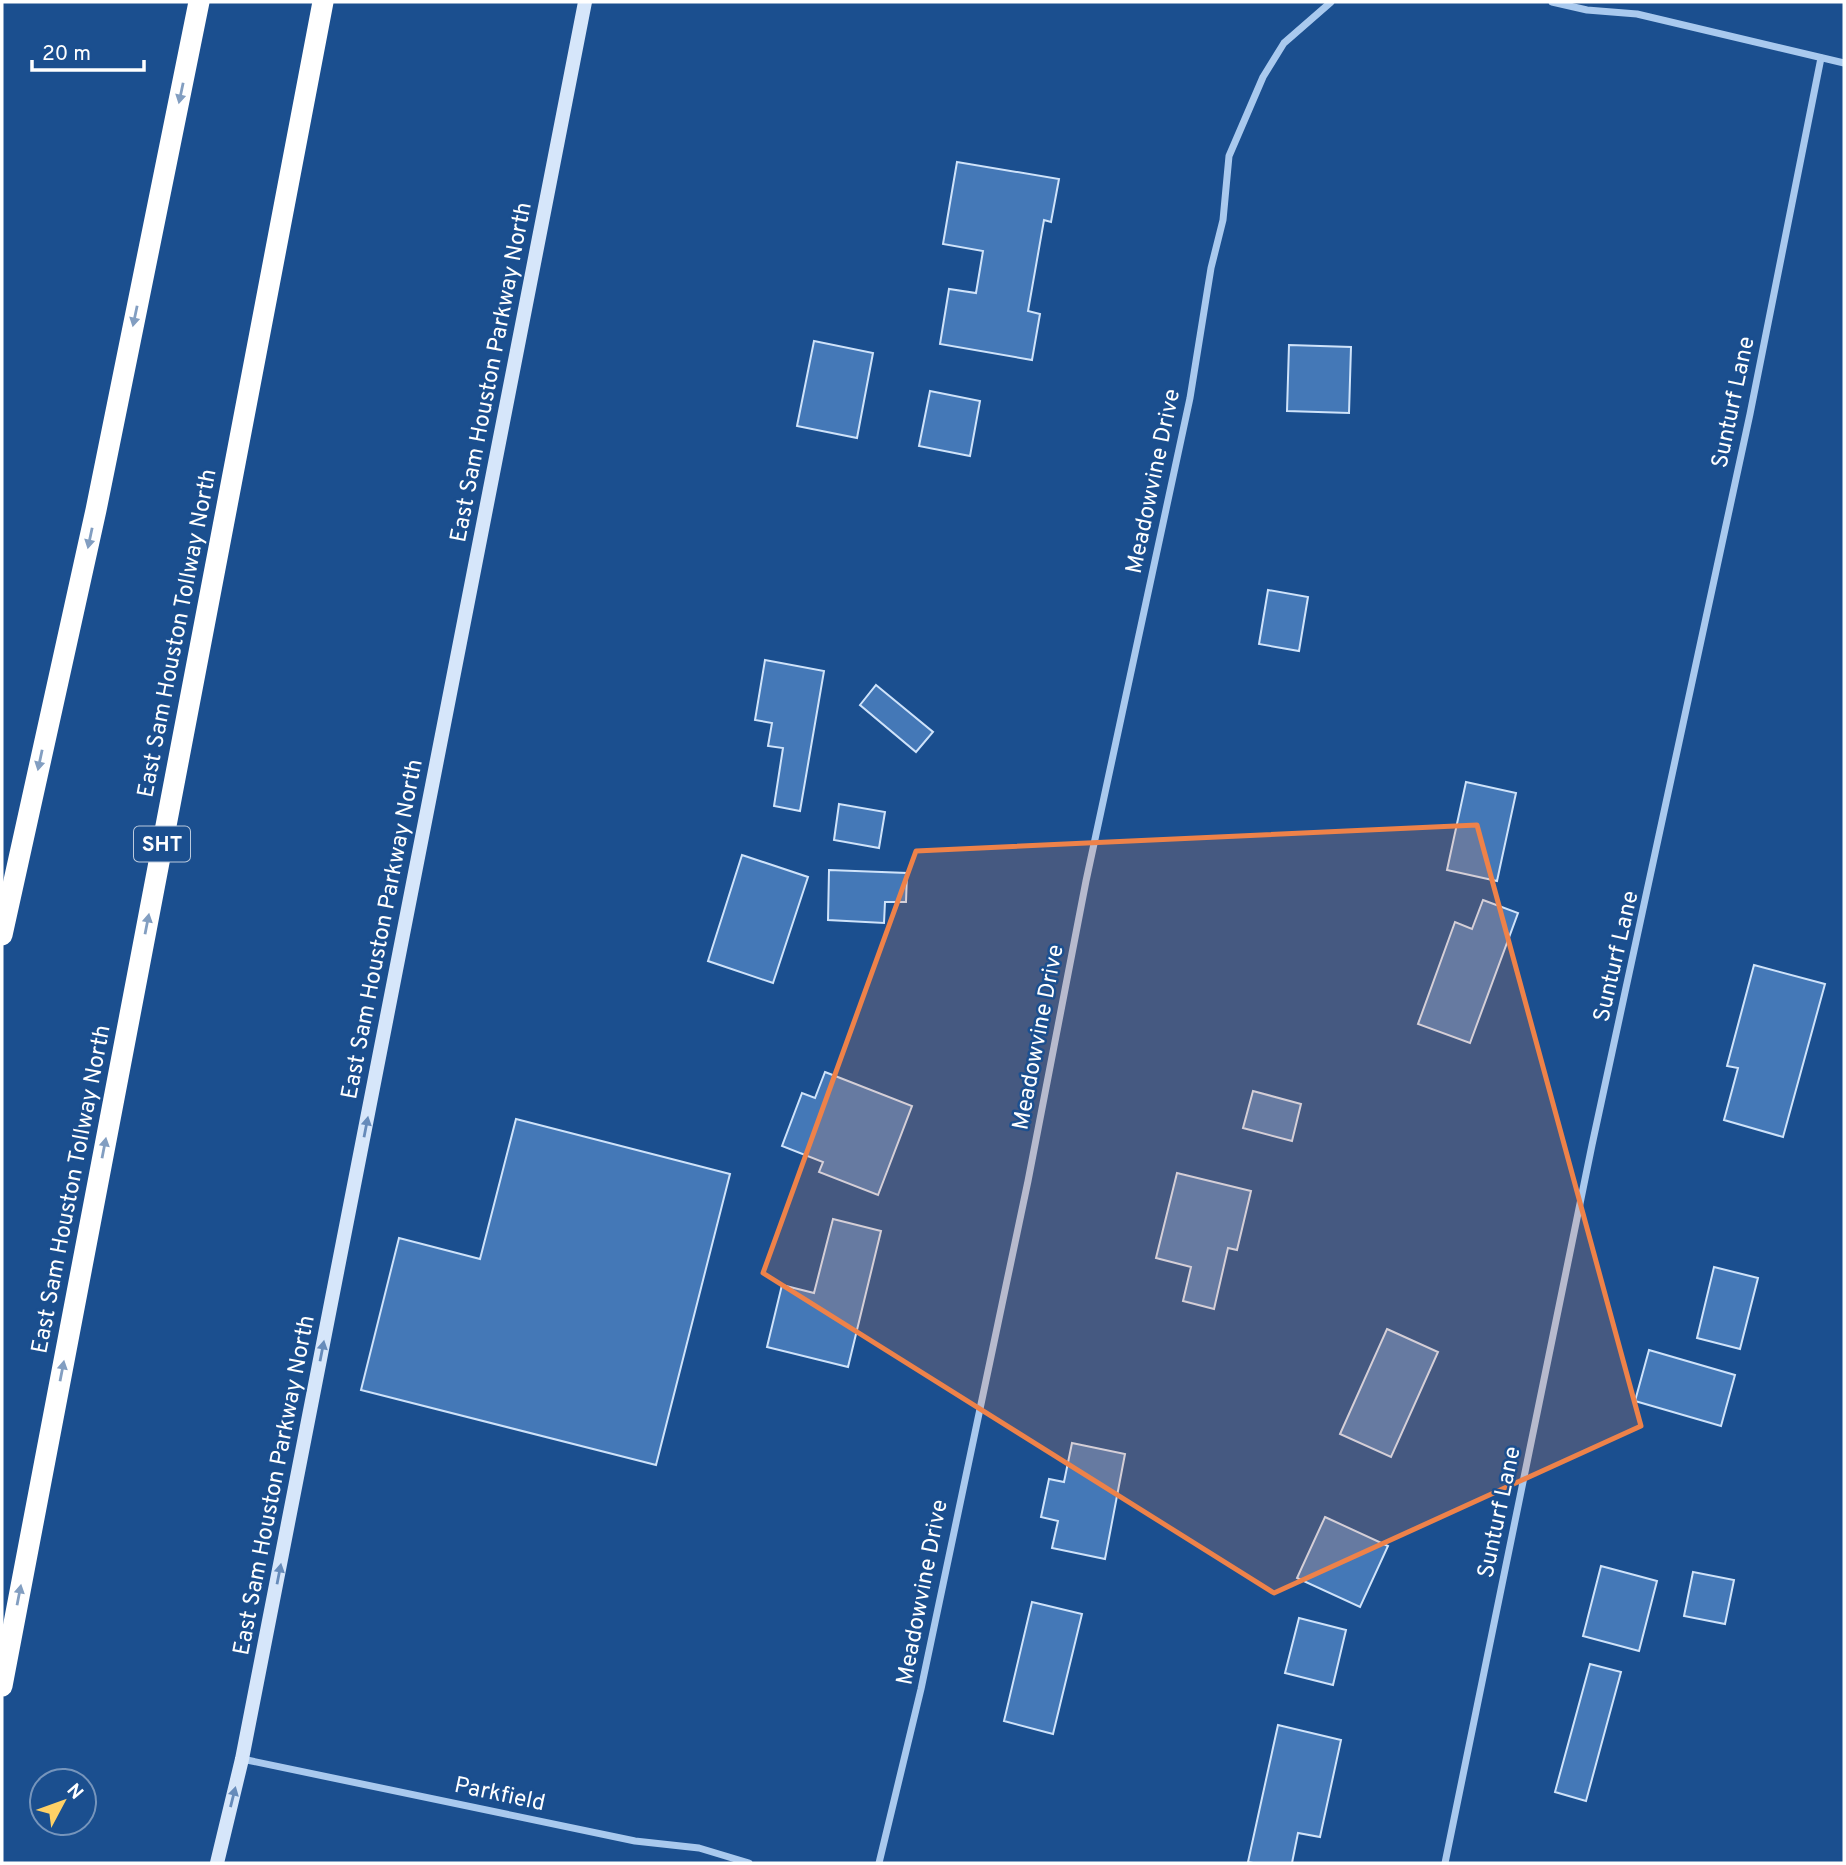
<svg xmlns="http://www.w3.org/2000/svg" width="1846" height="1865" font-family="Overpass,sans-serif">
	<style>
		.building { fill: #4478b7; stroke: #cfe3fa; stroke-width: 2 }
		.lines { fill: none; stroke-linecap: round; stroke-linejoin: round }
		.minor { stroke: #a9c9ee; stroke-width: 7 }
		.secondary { stroke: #d6e6fa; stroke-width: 14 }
		.motorway { stroke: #fff; stroke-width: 21 }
		.oneway { fill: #829ec1 }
		.oneway2 { fill: #668bba }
		.marked { fill: #ee8249; fill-opacity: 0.2; stroke: #ee8249; stroke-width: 5; stroke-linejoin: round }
		.labels { text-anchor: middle; stroke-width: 5; stroke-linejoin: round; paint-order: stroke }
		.shield { fill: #1b4f8f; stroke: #bbcadd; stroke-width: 2 }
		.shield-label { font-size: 21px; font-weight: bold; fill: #fff }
		.street-label { font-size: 23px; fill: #fff; stroke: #1b4f8f }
	</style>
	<rect width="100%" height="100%" fill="#1b4f8f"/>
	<g class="building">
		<polygon points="957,162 1059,179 1051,222 1044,220 1028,311 1040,314 1032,360 940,344 949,289 976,293 983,251 943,244"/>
		<polygon points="814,341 873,353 857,438 797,426"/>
		<polygon points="1289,345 1351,347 1349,413 1287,411"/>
		<polygon points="930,391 980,401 970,456 919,446"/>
		<polygon points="1268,590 1308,597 1299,651 1259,644"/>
		<polygon points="765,660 824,671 800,811 774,806 783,748 768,746 772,723 755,720"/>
		<polygon points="876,685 933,732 916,752 860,705"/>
		<polygon points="1466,782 1516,793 1497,881 1447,870"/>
		<polygon points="839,804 885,812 879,848 834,840"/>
		<polygon points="742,855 808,877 773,983 708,961"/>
		<polygon points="829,870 907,873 906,902 885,902 884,923 828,920"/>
		<polygon points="1483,900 1518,913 1470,1043 1418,1024 1455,922 1472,929"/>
		<polygon points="1754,965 1825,984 1783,1137 1724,1120 1738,1068 1727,1066"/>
		<polygon points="825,1072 912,1106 878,1195 819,1172 823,1162 782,1146 802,1093 815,1098"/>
		<polygon points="1253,1091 1301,1104 1292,1141 1243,1128"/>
		<polygon points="516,1119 730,1174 656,1465 361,1390 399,1238 480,1259"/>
		<polygon points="1177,1173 1251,1191 1237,1250 1228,1248 1214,1309 1183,1301 1191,1267 1156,1258"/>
		<polygon points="833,1219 881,1231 848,1367 767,1347 782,1285 814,1293"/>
		<polygon points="1714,1267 1758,1278 1740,1349 1697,1338"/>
		<polygon points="1387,1329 1438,1352 1391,1457 1340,1434"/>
		<polygon points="1649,1350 1735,1375 1721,1426 1635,1401"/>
		<polygon points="1072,1443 1125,1454 1105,1559 1052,1548 1058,1521 1041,1517 1049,1479 1064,1482"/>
		<polygon points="1325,1517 1388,1546 1360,1607 1297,1578"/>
		<polygon points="1601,1566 1657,1581 1639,1651 1583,1636"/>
		<polygon points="1693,1572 1734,1580 1725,1624 1684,1616"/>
		<polygon points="1032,1602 1082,1614 1053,1734 1004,1721"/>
		<polygon points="1299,1618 1346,1630 1333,1685 1285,1673"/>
		<polygon points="1590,1664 1621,1672 1586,1801 1555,1792"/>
		<polygon points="1278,1725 1341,1740 1320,1837 1298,1833 1292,1863 1253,1863 1248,1862"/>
	</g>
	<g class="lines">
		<g class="minor">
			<polyline points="1552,2 1587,10 1637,14 1844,63"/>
			<polyline points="242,1759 635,1841 699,1848 749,1863"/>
			<polyline points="879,1863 921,1689 1028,1181 1086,881 1190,398 1211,268 1223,220 1229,156 1263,77 1284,43 1331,2"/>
			<polyline points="1445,1863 1592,1145 1750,414 1821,58"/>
		</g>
		<polyline class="secondary" points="217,1863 242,1759 585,2"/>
		<g class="motorway">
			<polyline points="2,935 96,510 199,2"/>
			<polyline points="2,1686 323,2"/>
		</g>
	</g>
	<defs><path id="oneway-solid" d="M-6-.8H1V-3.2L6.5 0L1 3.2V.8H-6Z" transform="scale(1.75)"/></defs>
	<g class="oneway">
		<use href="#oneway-solid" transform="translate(181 93) rotate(102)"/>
		<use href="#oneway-solid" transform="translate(135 316) rotate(102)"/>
		<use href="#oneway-solid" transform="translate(90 538) rotate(102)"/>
		<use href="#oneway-solid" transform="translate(40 760) rotate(102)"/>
		<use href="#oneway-solid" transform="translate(147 924) rotate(-79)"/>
		<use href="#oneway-solid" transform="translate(104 1148) rotate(-79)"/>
		<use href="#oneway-solid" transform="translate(62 1371) rotate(-79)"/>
		<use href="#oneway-solid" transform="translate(19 1595) rotate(-79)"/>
	</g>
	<g class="oneway2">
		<use href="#oneway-solid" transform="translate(366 1127) rotate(-79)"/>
		<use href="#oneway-solid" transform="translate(322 1351) rotate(-79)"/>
		<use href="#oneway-solid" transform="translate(279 1574) rotate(-79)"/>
		<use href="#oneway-solid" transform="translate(233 1797) rotate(-76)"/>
	</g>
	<path class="marked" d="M1477,825L1641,1426L1274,1593L763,1273L916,851Z"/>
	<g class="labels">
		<rect class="shield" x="134" y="826.5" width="56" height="35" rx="5"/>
		<g class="shield-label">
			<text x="162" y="851">SHT</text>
		</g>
		<g class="street-label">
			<text transform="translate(490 372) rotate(-79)" y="8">East Sam Houston Parkway North</text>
			<text transform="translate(1732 402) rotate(-78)" y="8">Sunturf Lane</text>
			<text transform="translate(1152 481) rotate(-78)" y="8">Meadowvine Drive</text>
			<text transform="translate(176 633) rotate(-79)" y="8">East Sam Houston Tollway North</text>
			<text transform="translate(381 929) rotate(-79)" y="8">East Sam Houston Parkway North</text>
			<text transform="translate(1615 956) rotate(-77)" y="8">Sunturf Lane</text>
			<text transform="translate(1037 1037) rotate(-79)" y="8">Meadowvine Drive</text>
			<text transform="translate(70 1189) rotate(-79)" y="8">East Sam Houston Tollway North</text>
			<text transform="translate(273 1485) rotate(-79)" y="8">East Sam Houston Parkway North</text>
			<text transform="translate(1498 1512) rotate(-78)" y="8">Sunturf Lane</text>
			<text transform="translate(921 1592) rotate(-79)" y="8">Meadowvine Drive</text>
			<text transform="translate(500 1793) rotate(12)" y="8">Parkfield</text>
		</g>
	</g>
	<rect width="1846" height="1865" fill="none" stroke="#ffffff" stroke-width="7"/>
	<g transform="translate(63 1802) rotate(49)"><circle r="33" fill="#1b4f8f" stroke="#7695bc" stroke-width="2"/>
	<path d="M0-5L12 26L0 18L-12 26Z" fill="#ffd166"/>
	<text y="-10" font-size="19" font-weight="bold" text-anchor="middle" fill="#ffffff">N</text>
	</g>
	<path d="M32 60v10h112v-10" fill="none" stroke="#ffffff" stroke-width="3.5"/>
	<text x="42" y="60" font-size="21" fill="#ffffff" stroke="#1b4f8f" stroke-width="5" paint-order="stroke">20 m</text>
</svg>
